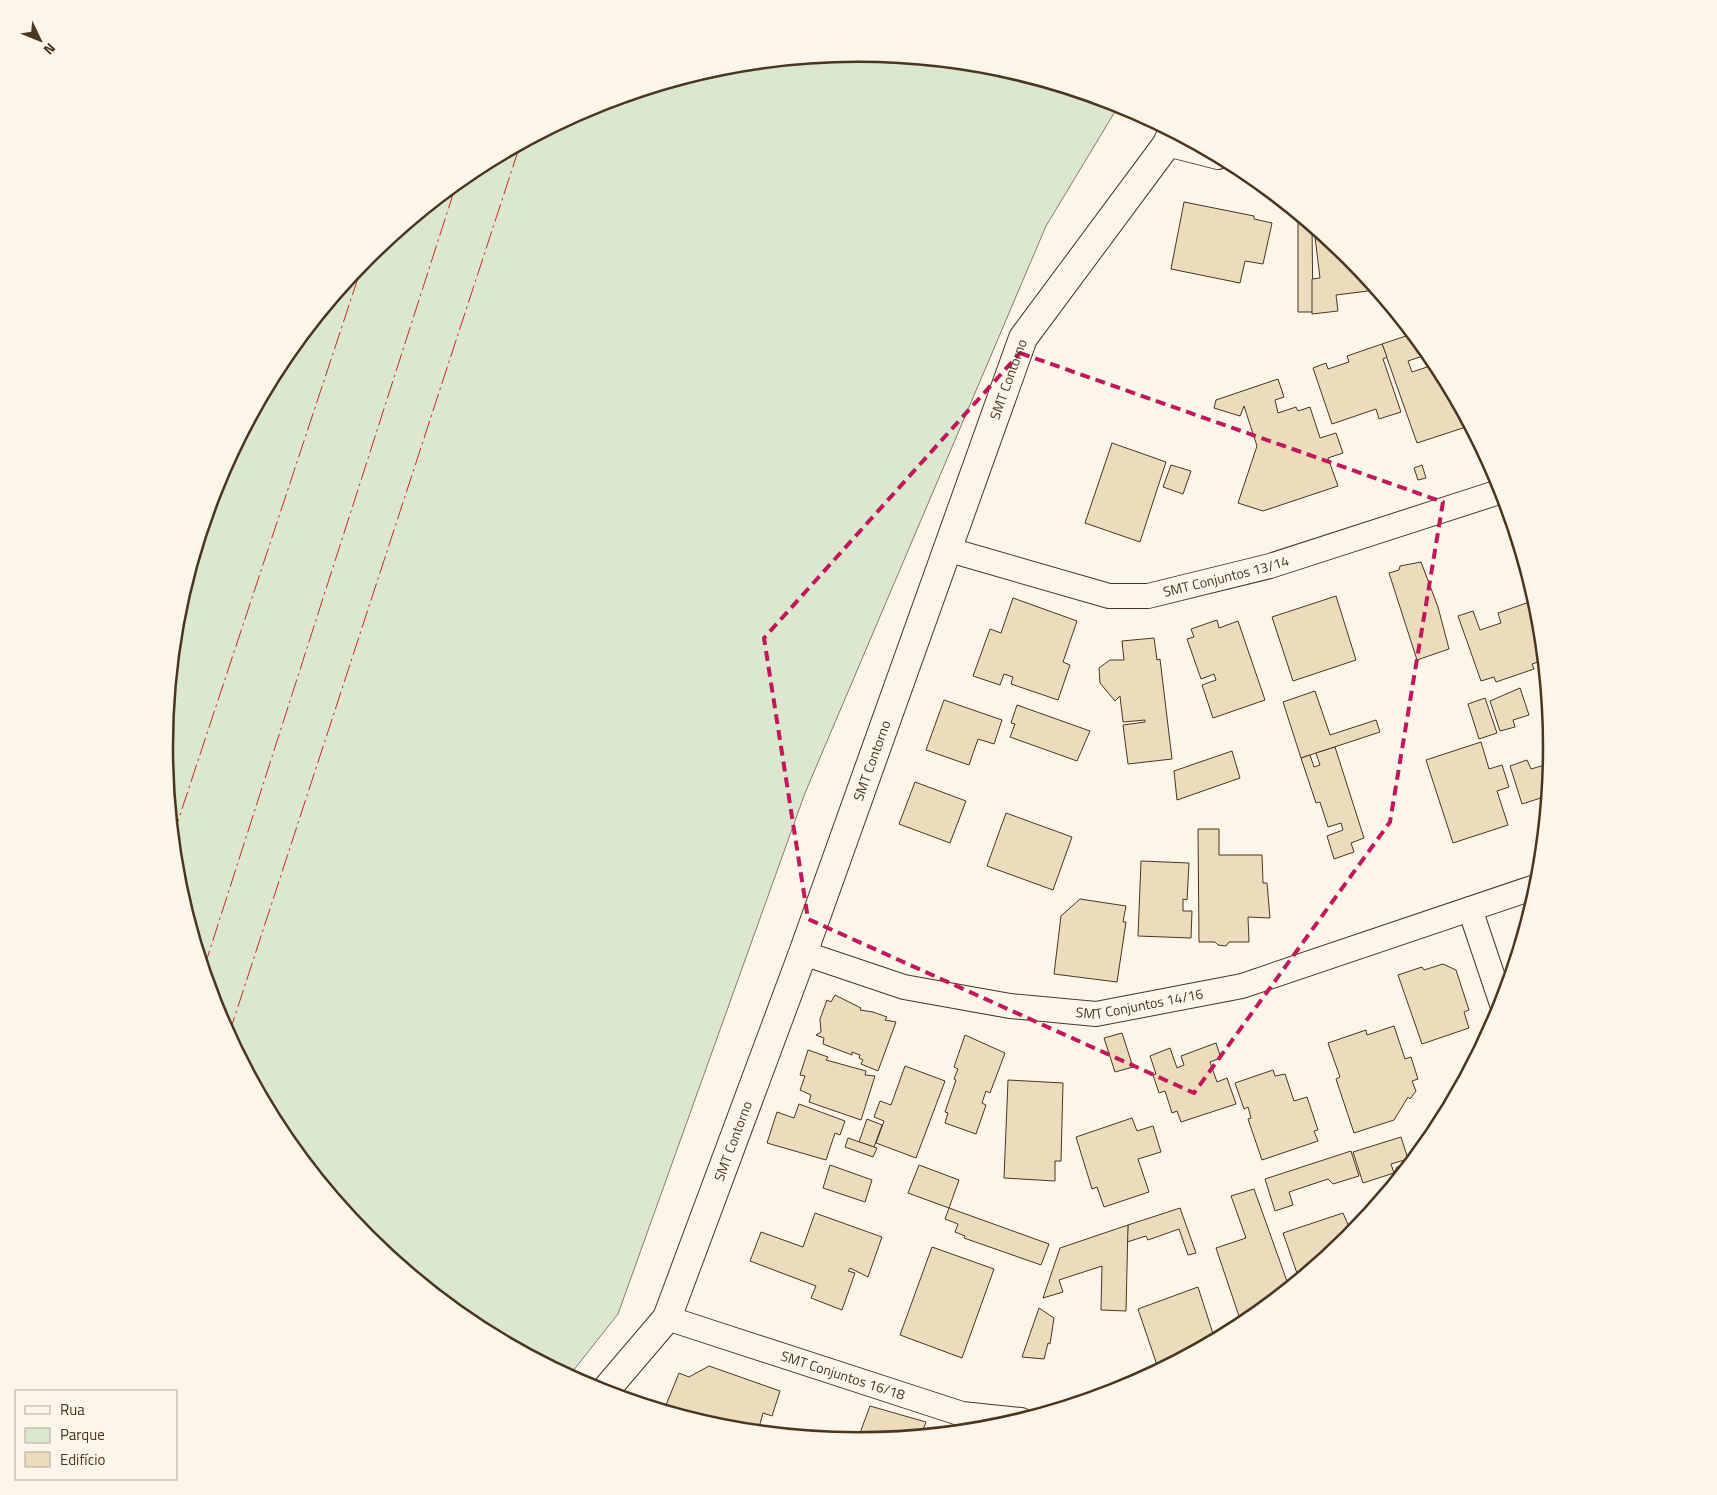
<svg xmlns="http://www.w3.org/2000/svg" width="1717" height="1495" font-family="'Titillium Web',sans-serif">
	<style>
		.green { fill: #dce7d0; stroke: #887966 }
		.building { fill: #ecdcbc; stroke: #4a3520 }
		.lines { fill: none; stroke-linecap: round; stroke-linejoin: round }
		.minor-casing { stroke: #4a3520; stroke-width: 26 }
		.tertiary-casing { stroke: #4a3520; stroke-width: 30 }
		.minor { stroke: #fbf6e9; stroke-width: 24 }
		.tertiary { stroke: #fbf6e9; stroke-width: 28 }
		.power { stroke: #c62828; stroke-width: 1; stroke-dasharray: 18 4 2.5 4; stroke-linecap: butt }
		.marked { fill: none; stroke: #c2185b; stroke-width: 4; stroke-dasharray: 10 6; stroke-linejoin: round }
		.labels { text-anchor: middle; stroke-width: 4; stroke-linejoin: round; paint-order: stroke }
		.street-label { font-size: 14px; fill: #4a3520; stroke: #fbf6e9 }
		.rim { fill: none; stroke: #4a3520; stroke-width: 2.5 }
	</style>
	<rect width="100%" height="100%" fill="#fbf6e9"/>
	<polygon class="green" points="859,54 994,67 1119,105 1046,226 805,793 618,1314 569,1376 473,1324 368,1238 282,1133 217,1013 178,883 165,747 178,612 218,482 282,362 368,257 473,171 593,106 723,67"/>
	<g class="building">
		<polygon points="1184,202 1254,216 1254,219 1272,223 1263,264 1245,261 1240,283 1171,269"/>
		<polygon points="1298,217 1312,227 1313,312 1298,312"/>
		<polygon points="1323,236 1349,257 1376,290 1336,295 1338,311 1312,314 1312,279 1320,278 1315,237"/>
		<polygon points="1412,334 1429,354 1408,361 1412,372 1436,364 1469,426 1417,443 1382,344"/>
		<polygon points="1382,344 1387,357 1383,359 1401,412 1379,419 1376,409 1332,424 1313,368 1326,363 1328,369 1349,362 1347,356"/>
		<polygon points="1278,379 1284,397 1275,400 1278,413 1296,407 1298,411 1310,407 1320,438 1336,433 1343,453 1328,458 1338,486 1263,511 1238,503 1257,446 1244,406 1240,416 1214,408 1216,400"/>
		<polygon points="1112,443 1166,462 1140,542 1085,523"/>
		<polygon points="1171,465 1191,471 1183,494 1163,487"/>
		<polygon points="1422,465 1426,478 1418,480 1414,468"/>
		<polygon points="1421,562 1438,607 1449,649 1417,660 1389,573 1399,570 1400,566"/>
		<polygon points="1336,596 1356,660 1293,681 1272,617"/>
		<polygon points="1013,598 1077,621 1063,662 1070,665 1058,700 1011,684 1013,677 1004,674 1000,685 973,676 990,629 1001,633"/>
		<polygon points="1535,600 1539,612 1544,660 1532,664 1534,669 1496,682 1494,677 1481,681 1458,616 1473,611 1480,630 1501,623 1498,613"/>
		<polygon points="1217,620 1219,628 1238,621 1265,700 1213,718 1202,685 1216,680 1214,674 1201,679 1187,639 1194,637 1191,629"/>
		<polygon points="1154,638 1157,660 1160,659 1172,759 1128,764 1123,725 1145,722 1145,720 1123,722 1120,696 1115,701 1100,683 1099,668 1110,660 1124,660 1122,641"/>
		<polygon points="1520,688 1529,715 1513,720 1515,727 1500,731 1490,701"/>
		<polygon points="1315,691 1330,735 1376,720 1380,732 1301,758 1283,702"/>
		<polygon points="1485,698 1497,733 1479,739 1468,704"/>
		<polygon points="944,700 1002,720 994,744 978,739 969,765 926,750"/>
		<polygon points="1017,705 1090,731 1077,761 1010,737 1015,724 1011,723"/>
		<polygon points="1481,742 1489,769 1502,765 1509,787 1497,791 1508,825 1453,843 1426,760"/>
		<polygon points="1335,747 1364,838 1351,843 1354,852 1334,859 1327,836 1343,830 1341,823 1328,827 1320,802 1316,803 1301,758 1310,755 1314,767 1320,765 1316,753"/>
		<polygon points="1232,751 1240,778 1177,800 1174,771"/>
		<polygon points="1527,760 1531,769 1548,764 1550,770 1547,796 1522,804 1510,766"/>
		<polygon points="915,782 966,801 950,843 899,824"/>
		<polygon points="1006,813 1072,837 1053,890 987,866"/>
		<polygon points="1198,829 1219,829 1219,855 1262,855 1263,883 1267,883 1270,918 1248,917 1249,942 1229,942 1226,946 1218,945 1215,942 1199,942"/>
		<polygon points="1141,861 1189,863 1187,900 1183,899 1183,911 1192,911 1191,938 1138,936"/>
		<polygon points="1080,899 1126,906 1123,922 1126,922 1117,982 1054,974 1061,916"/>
		<polygon points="1443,964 1456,970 1469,1010 1464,1012 1469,1028 1422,1044 1398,975 1422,967 1424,970"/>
		<polygon points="835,995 861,1008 860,1010 873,1012 887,1017 885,1020 896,1022 878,1071 861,1064 863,1060 859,1058 860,1055 852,1052 852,1055 823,1044 824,1038 816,1035 821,1032 820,1019 827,1000 831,1002"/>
		<polygon points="1394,1026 1405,1059 1411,1057 1418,1079 1412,1081 1416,1091 1410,1099 1408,1097 1394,1120 1354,1133 1336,1079 1340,1077 1328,1043 1366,1030 1367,1035"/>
		<polygon points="1122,1033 1133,1067 1115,1072 1104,1038"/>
		<polygon points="965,1035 1005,1053 990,1093 986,1091 982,1103 986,1105 976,1134 945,1123 948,1113 945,1112 956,1080 954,1079 958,1069 954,1067"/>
		<polygon points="1216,1043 1221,1058 1210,1062 1217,1082 1227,1078 1236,1104 1181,1122 1177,1111 1172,1113 1165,1091 1159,1093 1153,1075 1156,1074 1150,1056 1170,1048 1177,1068 1184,1065 1181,1056"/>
		<polygon points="808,1050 828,1057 826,1060 866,1071 865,1075 875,1076 861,1120 809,1102 811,1095 800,1090 805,1076 800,1075"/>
		<polygon points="905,1066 945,1081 916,1158 876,1143 884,1121 874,1117 880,1101 891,1105"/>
		<polygon points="1273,1070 1275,1076 1285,1074 1294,1101 1307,1097 1318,1130 1314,1131 1318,1141 1262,1160 1248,1119 1251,1118 1248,1107 1244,1109 1235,1083"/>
		<polygon points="1008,1080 1063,1083 1061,1161 1055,1161 1055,1181 1004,1178"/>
		<polygon points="799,1104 845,1121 840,1135 835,1133 826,1160 767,1143 777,1112 794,1118"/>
		<polygon points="1132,1118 1137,1131 1153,1126 1161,1152 1138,1159 1149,1192 1104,1207 1097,1187 1092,1189 1076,1137"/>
		<polygon points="867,1119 882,1125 874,1147 859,1142"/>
		<polygon points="1401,1137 1408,1159 1391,1164 1394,1173 1363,1183 1353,1152"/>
		<polygon points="848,1138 877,1148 873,1157 845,1147"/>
		<polygon points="1351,1151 1359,1176 1333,1184 1328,1179 1289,1192 1293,1205 1275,1211 1265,1179"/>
		<polygon points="1412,1161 1381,1199 1397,1167"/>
		<polygon points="830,1165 872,1180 865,1202 823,1188"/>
		<polygon points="919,1165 959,1180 949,1208 908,1193"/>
		<polygon points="1254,1189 1289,1287 1242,1325 1216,1248 1246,1238 1231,1196"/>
		<polygon points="949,1208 1049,1244 1041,1265 964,1238 965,1236 955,1232 958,1224 945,1219"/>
		<polygon points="1180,1208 1196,1253 1188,1255 1179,1229 1148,1240 1146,1236 1127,1242 1128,1225"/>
		<polygon points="815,1213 882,1237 868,1277 850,1268 848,1271 855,1273 842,1310 811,1298 816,1286 750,1261 761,1232 803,1247"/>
		<polygon points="1343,1213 1352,1234 1299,1279 1283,1233"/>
		<polygon points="1128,1225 1126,1311 1101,1310 1102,1266 1059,1280 1063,1292 1043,1298 1060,1248"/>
		<polygon points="932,1247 994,1269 962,1358 900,1335"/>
		<polygon points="1198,1287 1215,1340 1162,1368 1160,1364 1157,1365 1138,1309"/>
		<polygon points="1039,1308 1054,1318 1050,1344 1048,1343 1044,1359 1022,1357"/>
		<polygon points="709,1366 780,1391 772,1416 763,1413 758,1431 723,1428 664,1410 679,1373 689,1377"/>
		<polygon points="870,1406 926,1422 921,1435 857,1441"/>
	</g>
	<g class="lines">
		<g class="minor-casing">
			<g id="minor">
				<polyline points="1167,144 1218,157"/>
				<path id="s1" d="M946,549L1109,596H1148L1270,566L1502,491"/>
				<polyline points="1470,909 1502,1004"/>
				<path id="s2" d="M803,953L904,987L1010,1006L1096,1014L1242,986L1538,886"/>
				<path id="s3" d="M667,1318L962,1414L1021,1420"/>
			</g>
		</g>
		<g class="tertiary-casing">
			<g id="tertiary">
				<path id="s4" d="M604,1392L667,1318L803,953L1023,338L1167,144L1172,132"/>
			</g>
		</g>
		<use href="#minor" class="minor"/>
		<use href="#tertiary" class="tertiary"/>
		<g class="power">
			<polyline points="173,836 363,263"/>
			<polyline points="204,968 456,185"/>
			<polyline points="229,1034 520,145"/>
		</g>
	</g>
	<path class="marked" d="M1020,353L1443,502L1390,822L1194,1093L808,919L764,638Z"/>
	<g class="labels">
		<g class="street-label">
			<text dy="5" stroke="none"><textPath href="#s4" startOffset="1096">SMT Contorno</textPath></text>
			<text dy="5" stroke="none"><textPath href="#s1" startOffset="289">SMT Conjuntos 13/14</textPath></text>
			<text dy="5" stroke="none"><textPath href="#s4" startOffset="691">SMT Contorno</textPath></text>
			<text dy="5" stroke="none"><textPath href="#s2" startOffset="345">SMT Conjuntos 14/16</textPath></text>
			<text dy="5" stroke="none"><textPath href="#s4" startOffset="286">SMT Contorno</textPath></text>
			<text dy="5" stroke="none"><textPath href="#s3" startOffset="185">SMT Conjuntos 16/18</textPath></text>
		</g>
	</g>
	<path d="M0 0H1717V1495H0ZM173 747a685 685 0 1 1 1370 0a685 685 0 1 1-1370 0Z" fill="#fbf6e9" fill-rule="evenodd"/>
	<path class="rim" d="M173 747a685 685 0 1 1 1370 0a685 685 0 1 1-1370 0Z"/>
	<rect x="15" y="1390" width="162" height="90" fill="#fbf6e9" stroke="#b4a999"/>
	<rect x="25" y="1406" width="25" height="8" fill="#fbf6e9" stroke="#b4a999"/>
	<text x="60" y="1415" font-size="15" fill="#4a3520">Rua</text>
	<rect x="25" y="1428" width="25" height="15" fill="#dce7d0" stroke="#b4a999"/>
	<text x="60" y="1440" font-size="15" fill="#4a3520">Parque</text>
	<rect x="25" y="1452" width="25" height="15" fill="#ecdcbc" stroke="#b4a999"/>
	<text x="60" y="1465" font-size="15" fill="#4a3520">Edifício</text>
	<g transform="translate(40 40) rotate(133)" stroke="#fbf6e9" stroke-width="4" paint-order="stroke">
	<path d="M0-4L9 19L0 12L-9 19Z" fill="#4a3520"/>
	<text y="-8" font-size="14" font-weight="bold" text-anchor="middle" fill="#4a3520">N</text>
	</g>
</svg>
